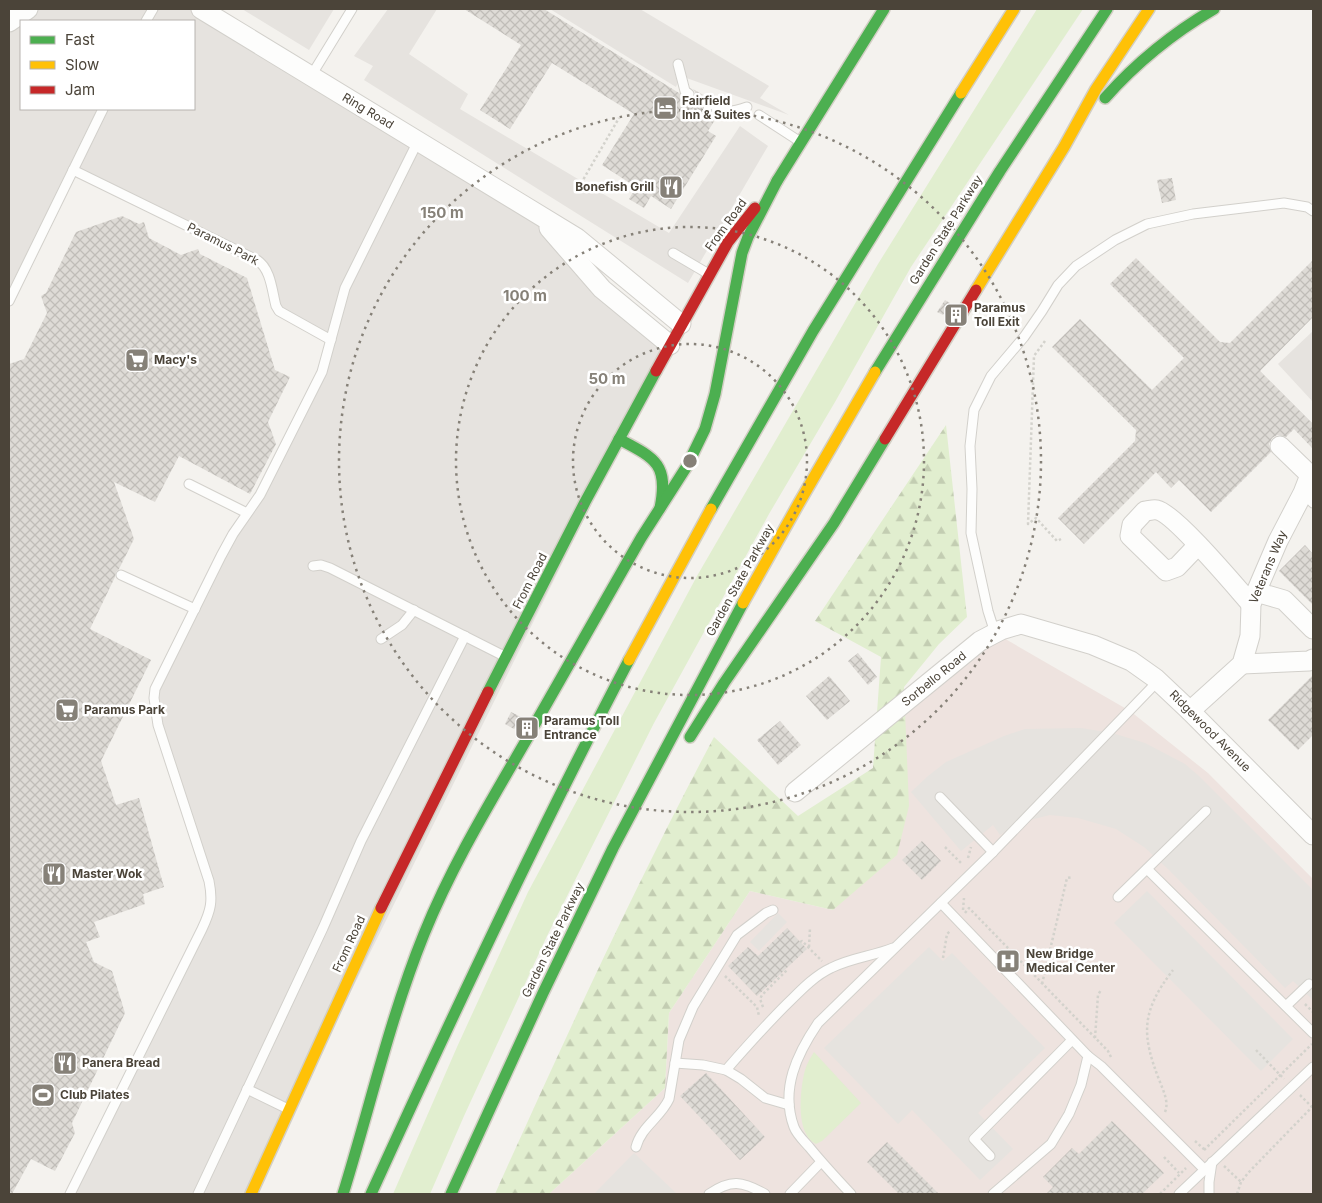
<svg xmlns="http://www.w3.org/2000/svg" width="1322" height="1203" font-family="Inter,sans-serif">
	<style>
		.medical { fill: #eee3df }
		.green { fill: #e1eecf }
		.forest { fill: url(#forest-firs) }
		.parking { fill: #e6e3df; fill-rule: evenodd }
		.building { fill: url(#building-cross-hatch) }
		.lines { fill: none; stroke-linecap: round; stroke-linejoin: round }
		.lane-casing { stroke: #d2d0cb; stroke-width: 11 }
		.street-casing { stroke: #d2d0cb; stroke-width: 21 }
		.fast-casing { stroke: #d3cfc5; stroke-width: 14 }
		.slow-casing { stroke: #d3cfc5; stroke-width: 14 }
		.jam-casing { stroke: #d3cfc5; stroke-width: 14 }
		.path { stroke: #d3d2cc; stroke-width: 2.5; stroke-dasharray: 2.5 2.5; stroke-linecap: butt }
		.lane { stroke: #fdfdfc; stroke-width: 9 }
		.street { stroke: #fdfdfc; stroke-width: 19 }
		.fast { stroke: #4caf50; stroke-width: 11 }
		.slow { stroke: #ffc107; stroke-width: 11 }
		.jam { stroke: #c62828; stroke-width: 11 }
		.ring { fill: none; stroke: #868178; stroke-width: 2.5; stroke-dasharray: 2.5 5 }
		.labels { text-anchor: middle; stroke-width: 5; stroke-linejoin: round; paint-order: stroke }
		.poi-label { font-size: 12px; font-weight: bold; fill: #4b4439; stroke: #fff; text-anchor: start }
		.street-label { font-size: 12px; fill: #4b4439; stroke: #fff }
		.centre { fill: #868178; stroke: #fff; stroke-width: 2.5 }
		.ring-label { font-size: 15px; text-anchor: middle; font-weight: bold; fill: #868178; stroke: #fff; stroke-width: 5; stroke-linejoin: round; paint-order: stroke }
	</style>
	<defs>
		<pattern id="forest-firs" width="22" height="20" patternUnits="userSpaceOnUse" patternTransform="scale(1.25)"><rect width="22" height="20" fill="#e1eecf"/><path d="M5 1l3.5 6h-7zM16 11l3.5 6h-7z" fill="#c3cdb2"/></pattern>
		<pattern id="building-cross-hatch" width="8" height="8" patternUnits="userSpaceOnUse" patternTransform="scale(1.25)"><rect width="8" height="8" fill="#dedbd6"/><path d="M0 0l8 8M0 8l8-8" fill="none" stroke="#c0bdb8"/></pattern>
	</defs>
	<rect width="100%" height="100%" fill="#f4f2ee"/>
	<polygon class="medical" points="995,633 1130,711 1208,773 1313,879 1313,1194 549,1194 665,1088 669,1013 750,891 833,910 904,703"/>
	<g class="green">
		<polygon points="1037,9 1083,9 911,267 835,402 769,514 654,723 547,936 464,1116 430,1194 393,1194 457,1047 528,892 697,576 878,264"/>
		<path d="M814,1052L861,1103L822,1141L816,1144C795,1134 800,1089 805,1070C807,1063 811,1057 814,1052Z"/>
	</g>
	<path class="forest" d="M946,425L967,617L939,644L904,687L909,806L897,855L833,910L750,891L669,1013L665,1088L549,1194H495C564,1040 635,886 714,737L798,816L873,768L881,657L815,621Z"/>
	<g class="parking">
		<path d="M28,9H201L535,212L670,345L251,1194H70L212,899L154,698L247,513L312,392L331,340L279,311L263,264L73,171L9,301V22ZM21,21H194V109H21Z"/>
		<polygon points="242,9 334,9 309,50"/>
		<polygon points="388,9 437,9 409,54 468,94 460,109 669,233 740,126 768,146 688,283 364,80 373,66 354,56"/>
		<polygon points="550,9 640,9 769,86 760,98 789,115 681,76 676,87"/>
		<polygon points="1313,331 1313,402 1278,364"/>
		<polygon points="1081,728 1112,733 1145,743 1185,764 1199,776 1313,890 1313,1000 1293,981 1285,988 1168,869 1144,847 1116,829 1078,818 1050,815 1022,822 1000,835 993,825 961,851 911,792 928,776 946,762 1004,736 1025,729"/>
		<polygon points="1147,891 1293,1039 1261,1071 1114,923"/>
		<polygon points="778,913 787,922 759,951 750,942"/>
		<polygon points="929,947 943,961 952,953 1045,1048 978,1113 1013,1149 980,1180 912,1110 898,1124 824,1048"/>
		<polygon points="634,1153 677,1194 594,1194"/>
	</g>
	<g class="building">
		<polygon points="464,9 544,9 679,93 686,99 691,100 694,97 695,92 693,89 712,100 705,101 702,107 705,112 704,113 715,120 708,131 716,136 671,209 651,196 644,208 629,199 636,187 602,165 634,114 552,63 510,129 480,110 521,45"/>
		<polygon points="1172,178 1176,200 1162,203 1157,180"/>
		<polygon points="122,216 139,224 144,222 149,238 181,255 198,249 200,254 247,278 275,370 290,377 268,422 276,444 250,494 179,456 155,502 114,482 134,539 119,569 116,572 115,577 90,629 151,660 101,761 116,805 139,798 164,887 143,894 145,904 94,922 100,937 86,942 94,962 112,971 125,1013 72,1123 75,1133 55,1171 31,1159 12,1194 9,1194 9,364 24,359 47,313 41,296 46,293 76,232"/>
		<polygon points="1136,258 1220,342 1230,343 1313,260 1313,317 1260,371 1313,424 1313,449 1294,429 1286,437 1277,435 1272,438 1269,444 1271,452 1211,512 1179,480 1171,488 1156,472 1084,544 1058,518 1135,441 1136,430 1052,347 1080,319 1152,390 1184,358 1110,284"/>
		<polygon points="945,300 950,303 943,315 937,312"/>
		<polygon points="1305,545 1313,554 1313,605 1279,571"/>
		<polygon points="858,653 877,677 868,685 848,661"/>
		<polygon points="1313,675 1313,735 1298,750 1268,720"/>
		<polygon points="829,676 850,701 827,720 806,696"/>
		<polygon points="511,712 521,717 519,724 514,729 505,724"/>
		<polygon points="780,721 801,745 778,765 757,740"/>
		<polygon points="922,841 941,861 922,880 902,860"/>
		<polygon points="787,928 807,949 757,996 728,966 748,947 758,956"/>
		<polygon points="706,1073 765,1137 740,1160 680,1096"/>
		<polygon points="1112,1121 1164,1173 1142,1194 1046,1194 1053,1187 1043,1177 1072,1148 1079,1154"/>
		<polygon points="887,1142 939,1194 899,1194 867,1162"/>
	</g>
	<g class="lines">
		<g class="lane-casing">
			<g id="lane">
				<polyline points="146,21 153,9"/>
				<polyline points="678,64 685,91 689,94"/>
				<polyline points="311,76 352,9"/>
				<path d="M708,106C722,114 733,112 747,107"/>
				<polyline points="759,115 799,141"/>
				<path d="M73,170L257,260C271,269 272,291 276,306L279,311L331,340"/>
				<polyline points="673,253 707,273"/>
				<polyline points="9,301 103,109"/>
				<polyline points="189,484 247,513"/>
				<polyline points="1303,493 1313,503"/>
				<polyline points="313,566 321,565 330,568 504,656"/>
				<polyline points="121,575 195,609"/>
				<polyline points="995,633 988,611 971,533 972,489 970,446 974,410 991,376 1024,337 1042,311 1058,285 1076,266 1115,240 1147,224 1193,214 1284,203 1307,207 1313,211"/>
				<polyline points="381,639 402,625 414,610"/>
				<polyline points="940,797 993,852"/>
				<polyline points="1147,869 1313,1033"/>
				<polyline points="1118,897 1206,811"/>
				<polyline points="941,903 1088,1056 1081,1085 1069,1114 1051,1144 993,1194"/>
				<polyline points="1286,1006 1309,984"/>
				<polyline points="1088,1056 1101,1066 1205,1170"/>
				<polyline points="675,1063 703,1065 726,1070 741,1079 765,1098 789,1105"/>
				<path d="M726,1070C747,1046 768,1022 792,999C803,988 816,975 831,968C850,958 873,956 893,948"/>
				<polyline points="247,1089 288,1109"/>
				<path d="M636,1147C641,1127 661,1117 669,1099L679,1040L693,1007L737,935L766,913L773,910"/>
				<polyline points="990,1156 974,1139 1072,1040"/>
				<path d="M70,1194L202,929C211,910 213,901 209,881L158,725L154,698L155,689L221,556L233,534L260,495L322,372L345,288L418,141"/>
				<polyline points="198,1194 323,928 361,841 465,636"/>
				<path d="M709,1194C731,1179 742,1181 765,1194"/>
				<polyline points="790,1194 821,1162"/>
				<path d="M851,1194C837,1179 823,1164 810,1148C805,1142 797,1135 794,1127C780,1089 797,1054 818,1023L993,852L1158,681"/>
				<polyline points="1179,1194 1313,1067"/>
				<polyline points="1209,1194 1209,1182 1212,1162"/>
			</g>
		</g>
		<g class="street-casing">
			<g id="street">
				<polyline points="201,9 577,238 681,324"/>
				<polyline points="9,22 28,9"/>
				<polyline points="549,228 602,289 670,345"/>
				<path d="M1198,545L1177,567L1166,571L1130,536L1132,525L1145,511C1149,511 1153,509 1157,510C1174,513 1236,587 1251,604"/>
				<polyline points="1256,592 1284,600 1313,629"/>
				<polyline points="1242,664 1309,661 1313,659"/>
				<polyline points="1190,711 1242,664 1250,636 1251,604 1278,541 1303,493 1310,475 1280,446"/>
				<polyline points="795,792 980,641 1001,630 1021,624 1093,645 1131,661 1155,678 1190,711 1313,835"/>
			</g>
		</g>
		<g class="fast-casing">
			<g id="fast">
				<path d="M1105,98C1137,62 1173,33 1214,9"/>
				<polyline points="777,181 884,9"/>
				<polyline points="875,372 1000,171 1107,9"/>
				<path d="M619,439C655,458 669,464 660,508"/>
				<polyline points="711,509 813,331 961,93"/>
				<polyline points="488,692 585,502 656,371"/>
				<polyline points="535,724 641,538 687,466 705,429 715,394 742,253 748,237 777,181"/>
				<polyline points="690,737 724,683 834,523 885,439"/>
				<path d="M343,1194C370,1107 390,1018 424,934C452,865 491,801 528,737"/>
				<path d="M371,1194C453,1014 537,835 629,660"/>
				<polyline points="451,1194 543,993 613,848 743,603"/>
			</g>
		</g>
		<g class="slow-casing">
			<g id="slow">
				<polyline points="961,93 1014,9"/>
				<polyline points="976,290 1064,147 1096,89 1149,9"/>
				<polyline points="743,603 799,503 875,372"/>
				<polyline points="629,660 711,509"/>
				<polyline points="251,1194 381,908"/>
			</g>
		</g>
		<g class="jam-casing">
			<g id="jam">
				<polyline points="656,371 728,242 755,208"/>
				<polyline points="885,439 976,290"/>
				<polyline points="381,908 488,692"/>
			</g>
		</g>
		<g class="path">
			<polyline points="576,192 619,118"/>
			<polyline points="1045,341 1034,356 1028,524 1036,518 1057,541 1061,539"/>
			<polyline points="945,847 962,864"/>
			<polyline points="968,858 971,847"/>
			<polyline points="963,910 964,898"/>
			<polyline points="965,913 969,908 1108,1051 1111,1057"/>
			<polyline points="800,942 802,941 822,961"/>
			<polyline points="809,947 810,928"/>
			<polyline points="943,958 947,934 951,930"/>
			<polyline points="725,976 757,1007 759,1016"/>
			<polyline points="1042,984 1067,878 1073,877"/>
			<polyline points="1305,1004 1313,1012"/>
			<polyline points="763,1007 760,999 762,995 787,970 786,969"/>
			<polyline points="1095,1038 1098,995 1101,990"/>
			<polyline points="1256,1050 1284,1079"/>
			<polyline points="1300,1095 1312,1107"/>
			<path d="M1165,1112C1169,1103 1164,1092 1160,1082C1141,1034 1141,1012 1173,970"/>
			<polyline points="1195,1141 1206,1151"/>
			<polyline points="1204,1150 1312,1044"/>
			<polyline points="1164,1157 1179,1173"/>
			<polyline points="1224,1166 1241,1182"/>
			<polyline points="1160,1194 1186,1168"/>
			<polyline points="1237,1194 1241,1182 1248,1173 1313,1106"/>
		</g>
		<use href="#lane" class="lane"/>
		<use href="#street" class="street"/>
		<use href="#fast" class="fast"/>
		<use href="#slow" class="slow"/>
		<use href="#jam" class="jam"/>
	</g>
	<g class="ring">
		<circle cx="690" cy="461" r="117"/>
		<circle cx="690" cy="461" r="234"/>
		<circle cx="690" cy="461" r="351"/>
	</g>
	<defs>
		<g id="hotel-square" transform="scale(1.25)"><rect x="-9" y="-9" width="18" height="18" rx="4" fill="#868178" stroke="#fff"/><path d="M-6-4.5h1.5V1H6V5H4.5V3h-9V5H-6ZM-4 0a1.8 1.8 0 1 1 3.6 0ZM.5 0V-2.5h3Q6-2.5 6 0Z" fill="#fff"/></g>
		<g id="restaurant-square" transform="scale(1.25)"><rect x="-9" y="-9" width="18" height="18" rx="4" fill="#868178" stroke="#fff"/><path d="M-5-6h1v4h1v-4h1v4h1v-4h1v5L-1.5 .5V6h-2V.5L-5-1ZM5-6V6H3V1.5H1.5Q1.5-4 5-6Z" fill="#fff"/></g>
		<g id="building-square" transform="scale(1.25)"><rect x="-9" y="-9" width="18" height="18" rx="4" fill="#868178" stroke="#fff"/><path d="M-4-6H4V6H1V3H-1V6H-4ZM-2.5-4.3h1.7v1.8h-1.7ZM.8-4.3h1.7v1.8H.8ZM-2.5-1h1.7V.8h-1.7ZM.8-1h1.7V.8H.8Z" fill="#fff"/></g>
		<g id="supermarket-square" transform="scale(1.25)"><rect x="-9" y="-9" width="18" height="18" rx="4" fill="#868178" stroke="#fff"/><path d="M-6-5.5h2.5l.6 2H6L4.5 2H-2.5L-4.4-4H-6ZM-1.5 3.2a1.3 1.3 0 1 0 .1 0ZM3 3.2a1.3 1.3 0 1 0 .1 0Z" fill="#fff"/></g>
		<g id="hospital-square" transform="scale(1.25)"><rect x="-9" y="-9" width="18" height="18" rx="4" fill="#868178" stroke="#fff"/><path d="M-5-5h3v3.5h4V-5h3V5h-3V1.5h-4V5h-3Z" fill="#fff"/></g>
		<g id="stadium-square" transform="scale(1.25)"><rect x="-9" y="-9" width="18" height="18" rx="4" fill="#868178" stroke="#fff"/><path d="M0-5a6.5 5 0 1 0 0 10a6.5 5 0 1 0 0-10ZM-3.5-1.8h7v3.6h-7Z" fill="#fff"/></g>
	</defs>
	<g fill-rule="evenodd">
		<use href="#hotel-square" x="665" y="108"/>
		<use href="#restaurant-square" x="671" y="187"/>
		<use href="#building-square" x="956" y="315"/>
		<use href="#supermarket-square" x="137" y="360"/>
		<use href="#supermarket-square" x="67" y="710"/>
		<use href="#building-square" x="527" y="728"/>
		<use href="#restaurant-square" x="54" y="874"/>
		<use href="#hospital-square" x="1008" y="961"/>
		<use href="#restaurant-square" x="65" y="1063"/>
		<use href="#stadium-square" x="43" y="1095"/>
	</g>
	<g class="labels">
		<g class="poi-label">
			<text x="682" y="105">Fairfield<tspan x="682" dy="14">Inn &amp; Suites</tspan></text>
			<text x="654" y="191" text-anchor="end">Bonefish Grill</text>
			<text x="974" y="312">Paramus<tspan x="974" dy="14">Toll Exit</tspan></text>
			<text x="154" y="364">Macy's</text>
			<text x="84" y="714">Paramus Park</text>
			<text x="544" y="725">Paramus Toll<tspan x="544" dy="14">Entrance</tspan></text>
			<text x="72" y="878">Master Wok</text>
			<text x="1026" y="958">New Bridge<tspan x="1026" dy="14">Medical Center</tspan></text>
			<text x="82" y="1067">Panera Bread</text>
			<text x="60" y="1099">Club Pilates</text>
		</g>
		<g class="street-label">
			<text transform="translate(368 111) rotate(31)" y="4">Ring Road</text>
			<text transform="translate(726 225) rotate(-54)" y="4">From Road</text>
			<text transform="translate(946 230) rotate(-58)" y="4">Garden State Parkway</text>
			<text transform="translate(223 244) rotate(27)" y="4">Paramus Park</text>
			<text transform="translate(1268 567) rotate(-67)" y="4">Veterans Way</text>
			<text transform="translate(740 580) rotate(-61)" y="4">Garden State Parkway</text>
			<text transform="translate(530 581) rotate(-63)" y="4">From Road</text>
			<text transform="translate(934 679) rotate(-39)" y="4">Sorbello Road</text>
			<text transform="translate(1210 731) rotate(45)" y="4">Ridgewood Avenue</text>
			<text transform="translate(553 940) rotate(-64)" y="4">Garden State Parkway</text>
			<text transform="translate(349 944) rotate(-65)" y="4">From Road</text>
		</g>
	</g>
	<circle cx="690" cy="461" r="8" class="centre"/>
	<g class="ring-label">
		<text x="442" y="218">150 m</text>
		<text x="525" y="301">100 m</text>
		<text x="607" y="384">50 m</text>
	</g>
	<rect width="1322" height="1203" fill="none" stroke="#4b4439" stroke-width="20"/>
	<rect x="20" y="20" width="175" height="90" fill="#ffffff" stroke="#b7b4b0"/>
	<rect x="30" y="36" width="25" height="8" fill="#4caf50" stroke="#b7b4b0"/>
	<text x="65" y="45" font-size="15" fill="#4b4439">Fast</text>
	<rect x="30" y="61" width="25" height="8" fill="#ffc107" stroke="#b7b4b0"/>
	<text x="65" y="70" font-size="15" fill="#4b4439">Slow</text>
	<rect x="30" y="86" width="25" height="8" fill="#c62828" stroke="#b7b4b0"/>
	<text x="65" y="95" font-size="15" fill="#4b4439">Jam</text>
</svg>
